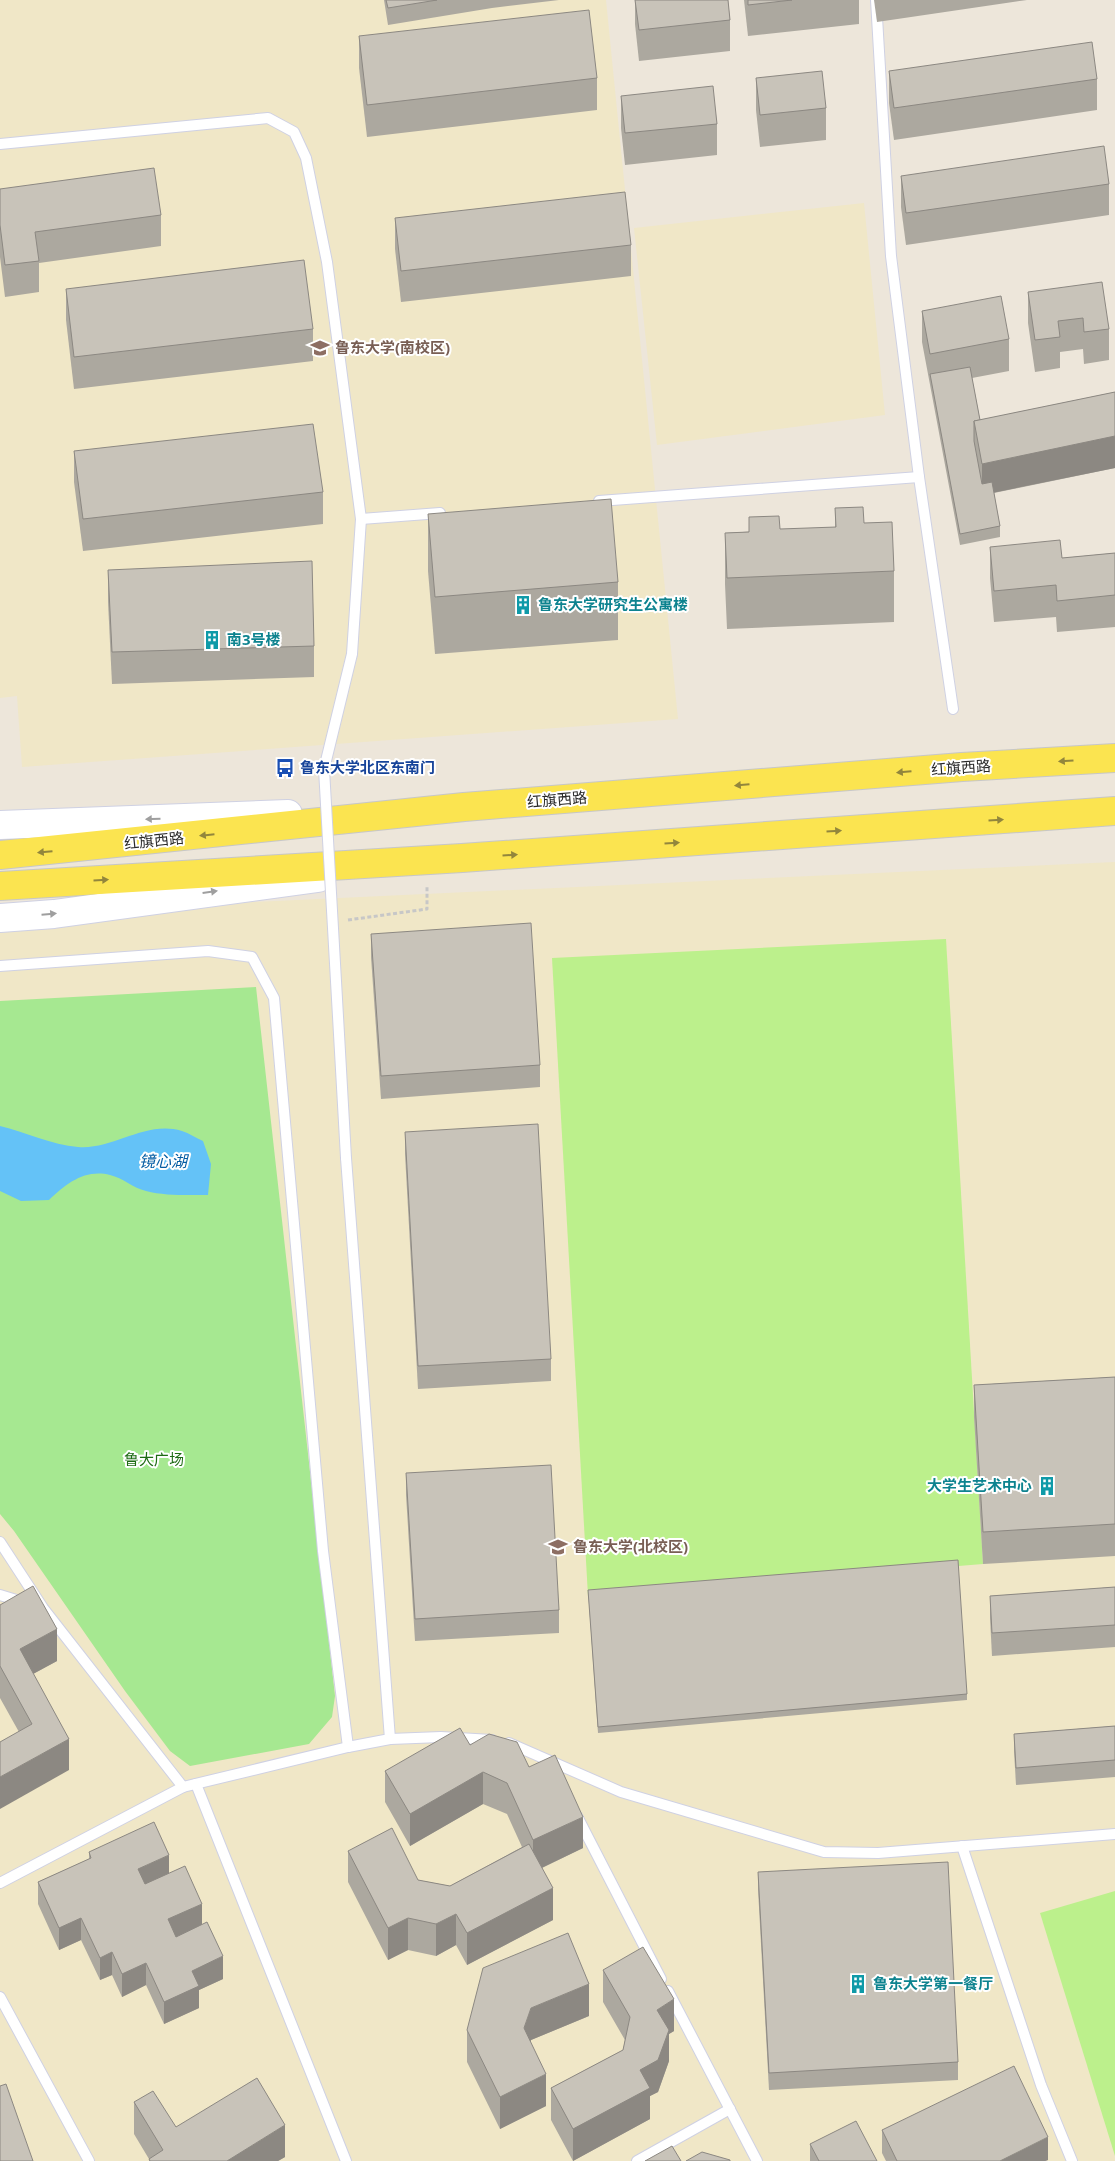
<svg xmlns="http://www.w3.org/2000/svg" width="1115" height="2161" font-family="'Open Sans','Noto Sans SC',sans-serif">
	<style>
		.education { fill: #f0e7c7 }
		.green { fill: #a6e891 }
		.pitch { fill: #bcf08c }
		.water { fill: #64c2f7 }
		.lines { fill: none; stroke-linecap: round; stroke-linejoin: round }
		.lane-casing { stroke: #cfd1e3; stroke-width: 12 }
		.secondary-casing { stroke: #cfd1e3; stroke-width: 30 }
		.primary-casing { stroke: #c7c7c7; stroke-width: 30 }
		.path { stroke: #c7c7c7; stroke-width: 3; stroke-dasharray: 4 2.5; stroke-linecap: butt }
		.lane { stroke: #fff; stroke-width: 10 }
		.secondary { stroke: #fff; stroke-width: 28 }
		.primary { stroke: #fbe450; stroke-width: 28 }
		.lane-bridge-casing { stroke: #cfd1e3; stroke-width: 12; stroke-linecap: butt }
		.lane-bridge { stroke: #fff; stroke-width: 10 }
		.wall { fill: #aca89f }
		.shaded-wall { fill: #8c8882 }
		.building { fill: #c8c3b9; stroke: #8c8882 }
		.oneway { fill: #92863c }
		.oneway2 { fill: #9f9f9f }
		.labels { text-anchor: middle; stroke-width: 4; stroke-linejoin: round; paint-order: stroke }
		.education-label { font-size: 15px; font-weight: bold; fill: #785e54; stroke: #fff; text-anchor: start }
		.culture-label { font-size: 15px; font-weight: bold; fill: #0d838f; stroke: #fff; text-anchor: start }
		.transit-label { font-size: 15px; font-weight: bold; fill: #164399; stroke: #fff; text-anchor: start }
		.street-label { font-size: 15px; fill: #292929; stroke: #fff }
		.park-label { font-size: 15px; fill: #1e6b14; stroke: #fff }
		.water-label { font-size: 16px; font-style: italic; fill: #035ca3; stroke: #fff }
	</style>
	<rect width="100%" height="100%" fill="#ede6da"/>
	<g class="education">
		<polygon points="0,0 606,0 678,719 22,767 17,696 0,698"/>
		<polygon points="864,203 885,415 657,445 634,228"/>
		<polygon points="1115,862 1115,2161 0,2161 0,933 252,902"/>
	</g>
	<polygon class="green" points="256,987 335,1696 332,1717 309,1744 190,1766 170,1751 125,1691 14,1531 0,1514 0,1001"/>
	<g class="pitch">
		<polygon points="946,939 983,1564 588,1596 552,958"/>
		<polygon points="1115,1891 1115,2156 1040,1913"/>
	</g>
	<path class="water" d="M0,1126C25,1132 52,1145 78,1147C114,1150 145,1120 182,1131C189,1133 196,1138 203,1141L211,1164L208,1195C187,1195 165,1196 146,1191C133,1188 123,1178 110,1175C85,1169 67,1183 49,1200L21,1201L0,1191Z"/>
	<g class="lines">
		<g class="lane-casing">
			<g id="lane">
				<polyline points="876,0 891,256 919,477 953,709"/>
				<polyline points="0,144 268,118 294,132 306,158 327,262 361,519 352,654"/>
				<polyline points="599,501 919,477"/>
				<polyline points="361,519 440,513"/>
				<polyline points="0,966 208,951 252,957 274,998 323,1551 348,1747"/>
				<polyline points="346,1158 390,1739"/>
				<polyline points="0,1542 43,1608 183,1787"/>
				<polyline points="0,1595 23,1602"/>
				<polyline points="509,1743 621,1792 824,1852 878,1853 1115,1834"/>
				<polyline points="196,1784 346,2161"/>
				<polyline points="577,1816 661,1979"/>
				<polyline points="962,1846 1041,2085 1072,2161"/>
				<polyline points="0,1883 183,1787 348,1747 390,1739 441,1737 492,1740"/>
				<polyline points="668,1991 757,2161"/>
				<polyline points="0,1997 89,2161"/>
				<polyline points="637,2161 730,2109"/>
			</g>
		</g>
		<g class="secondary-casing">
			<g id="secondary">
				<polyline points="0,825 288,814"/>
				<polyline points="0,918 54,914 318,878"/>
			</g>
		</g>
		<g class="primary-casing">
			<g id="primary">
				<polyline points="0,855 464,807 962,767 1115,758"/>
				<polyline points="0,886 462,858 1115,811"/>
			</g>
		</g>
		<g class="path">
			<polyline points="341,767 398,764 399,766"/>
			<polyline points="348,920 427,909 427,887"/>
		</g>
		<use href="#lane" class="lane"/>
		<use href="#secondary" class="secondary"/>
		<use href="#primary" class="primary"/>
		<g class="lane-bridge-casing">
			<polyline id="lane-bridge" points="346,1158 324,769 352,654"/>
		</g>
		<use href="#lane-bridge" class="lane-bridge"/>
	</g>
	<g class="wall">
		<polygon points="384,0 559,0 492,8 388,25"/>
		<polygon points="635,0 728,0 730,20 730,51 639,61 635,24"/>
		<polygon points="744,0 859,0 859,24 748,36"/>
		<polygon points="874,0 1027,0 877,22"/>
		<polygon points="359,36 597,78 597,110 367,137 359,68"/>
		<polygon points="889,71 1097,79 1097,110 894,140 889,103"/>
		<polygon points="756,78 826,108 826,140 760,147 756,110"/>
		<polygon points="621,96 717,124 717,155 625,165 621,128"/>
		<polygon points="901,176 1109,184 1109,215 906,245 901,207"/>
		<polygon points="0,189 161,215 161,246 39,263 39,292 5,297 0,257"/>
		<polygon points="395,218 631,245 631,276 401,302 395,249"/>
		<polygon points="66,289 313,329 313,361 74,389 66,320"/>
		<polygon points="1028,292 1109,329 1109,360 1084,364 1083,349 1060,352 1060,368 1035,372 1028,323"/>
		<polygon points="922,311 1009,339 1009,371 972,378 980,420 1115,392 1115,468 994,493 1000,526 1000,537 960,545 922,342"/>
		<polygon points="74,451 323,492 323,524 83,551 74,482"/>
		<polygon points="835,508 864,523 894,571 894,622 727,629 725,584 725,533 835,527"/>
		<polygon points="428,514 618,582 618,640 435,654 428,571"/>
		<polygon points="990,547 1062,558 1115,553 1115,627 1057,632 1056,617 994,622 990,578"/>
		<polygon points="108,570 314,646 314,677 112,684 108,602"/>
		<polygon points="371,934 540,1065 540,1087 381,1099 371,957"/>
		<polygon points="405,1132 551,1359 551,1381 418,1389 405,1154"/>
		<polygon points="1115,1377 1115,1556 983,1564 974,1417 974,1385"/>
		<polygon points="406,1473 559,1610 559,1633 415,1641 406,1495"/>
		<polygon points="1115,1587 1115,1647 992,1656 990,1618 990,1596"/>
		<polygon points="588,1590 967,1694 967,1700 598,1733"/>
		<polygon points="0,1605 57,1661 33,1674 69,1770 19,1732 0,1698"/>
		<polygon points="1115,1726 1115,1777 1016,1785 1014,1751 1014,1734"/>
		<polygon points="470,1745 529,1767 583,1848 542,1868 553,1920 467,1965 456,1945 436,1956 408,1950 388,1960 348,1882 348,1851 418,1880 450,1886 522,1847 507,1814 483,1804 410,1846 385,1802 385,1771"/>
		<polygon points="89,1852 169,1873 202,1924 223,1979 199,1990 199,2008 164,2024 146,1985 122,1997 112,1975 100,1980 81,1940 59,1950 38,1904 38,1882 89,1859"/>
		<polygon points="758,1872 958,2062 958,2080 769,2090 758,1889"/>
		<polygon points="603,1970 674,2031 669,2034 669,2061 658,2092 650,2096 650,2119 573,2161 551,2120 551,2088 623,2050 625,2040 603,2002"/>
		<polygon points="589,2016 531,2040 530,2042 546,2106 500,2129 467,2062 467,2030"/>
		<polygon points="134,2102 176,2127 285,2157 278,2161 149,2161 149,2159 134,2134"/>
		<polygon points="882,2130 1048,2160 1045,2161 886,2161 882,2153"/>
		<polygon points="810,2144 877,2161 810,2161"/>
	</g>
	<g class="shaded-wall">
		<polygon points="1115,436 1115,468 982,495 982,464"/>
		<polygon points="57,1629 57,1661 20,1681 20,1649"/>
		<polygon points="69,1739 69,1770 0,1809 0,1777"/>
		<polygon points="483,1772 483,1804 410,1846 410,1814"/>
		<polygon points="583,1817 583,1848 533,1872 533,1840"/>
		<polygon points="169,1855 169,1877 138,1892 138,1869"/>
		<polygon points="553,1888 553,1920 467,1965 467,1933"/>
		<polygon points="202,1904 202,1926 168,1942 168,1919"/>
		<polygon points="456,1914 456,1945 436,1956 436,1924"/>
		<polygon points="81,1918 81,1940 59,1950 59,1928"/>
		<polygon points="408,1918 408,1950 388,1960 388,1928"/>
		<polygon points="112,1952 112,1975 100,1980 100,1958"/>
		<polygon points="223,1956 223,1979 199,1990 199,2008 164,2024 164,2002 192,1971"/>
		<polygon points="146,1963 146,1985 122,1997 122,1974"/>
		<polygon points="589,1984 589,2016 531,2040 524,2060 524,2028 531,2008"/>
		<polygon points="674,1999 674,2031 669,2034 669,2061 658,2092 650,2096 650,2119 573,2161 573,2129 640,2070 657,2010"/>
		<polygon points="546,2074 546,2106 500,2129 500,2097"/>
		<polygon points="285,2125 285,2157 278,2161 227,2161"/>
		<polygon points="1048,2137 1048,2160 1045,2161 1000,2161"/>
	</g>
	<g class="building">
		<polygon points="386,0 437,0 388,8"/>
		<polygon points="635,0 728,0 730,20 639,30"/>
		<polygon points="748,0 792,0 748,5"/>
		<polygon points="589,10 597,78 367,105 359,36"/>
		<polygon points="1092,42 1097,79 894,108 889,71"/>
		<polygon points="822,71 826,108 760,115 756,78"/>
		<polygon points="713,86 717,124 625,133 621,96"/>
		<polygon points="1104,146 1109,184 906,213 901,176"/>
		<polygon points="154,168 161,215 35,232 39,261 5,265 0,225 0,189"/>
		<polygon points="625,192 631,245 401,271 395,218"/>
		<polygon points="304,260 313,329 74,357 66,289"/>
		<polygon points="1102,282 1109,329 1084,332 1083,318 1058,321 1060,337 1035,340 1028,292"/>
		<polygon points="1001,296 1009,339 930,354 922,311"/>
		<polygon points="970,367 980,420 974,421 974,441 982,484 992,482 1000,526 960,534 930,374"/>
		<polygon points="1115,392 1115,436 982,464 974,421"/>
		<polygon points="313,424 323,492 83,519 74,451"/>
		<polygon points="611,499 618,582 435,597 428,514"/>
		<polygon points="863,507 864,523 892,522 894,571 727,578 725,533 749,532 749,517 779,516 780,529 836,527 835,508"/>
		<polygon points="1060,540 1062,558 1115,553 1115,595 1057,601 1056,585 994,591 990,547"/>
		<polygon points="312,561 314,646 112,652 108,570"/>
		<polygon points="531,923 540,1065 381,1076 371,934"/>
		<polygon points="538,1124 551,1359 418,1366 405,1132"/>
		<polygon points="1115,1377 1115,1524 983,1532 974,1385"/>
		<polygon points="551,1465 559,1610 415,1619 406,1473"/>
		<polygon points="958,1560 967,1694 598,1727 588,1590"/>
		<polygon points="33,1586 57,1629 20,1649 69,1739 0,1777 0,1742 32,1724 0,1666 0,1605"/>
		<polygon points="1115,1587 1115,1625 992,1633 990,1596"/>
		<polygon points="1115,1726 1115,1760 1016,1768 1014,1734"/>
		<polygon points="460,1728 470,1745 489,1734 517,1742 529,1767 555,1755 583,1817 533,1840 507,1783 483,1772 410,1814 385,1771"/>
		<polygon points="154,1822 169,1855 138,1869 145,1884 185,1866 202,1904 168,1919 176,1937 207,1922 223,1956 192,1971 199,1986 164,2002 146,1963 122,1974 112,1952 100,1958 81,1918 59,1928 38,1882 91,1858 89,1852"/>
		<polygon points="392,1828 418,1880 450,1886 529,1844 553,1888 467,1933 456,1914 436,1924 408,1918 388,1928 348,1851"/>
		<polygon points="948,1862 958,2062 769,2073 758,1872"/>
		<polygon points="568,1933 589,1984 531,2008 524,2028 546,2074 500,2097 467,2030 483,1968"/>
		<polygon points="643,1947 674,1999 657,2010 669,2030 658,2060 640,2070 650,2088 573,2129 551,2088 623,2050 630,2017 603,1970"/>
		<polygon points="1014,2066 1048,2137 1000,2161 897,2161 882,2130"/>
		<polygon points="257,2078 285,2125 227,2161 150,2161 149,2159 163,2150 134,2102 153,2091 176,2127"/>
		<polygon points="6,2084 33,2161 0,2161 0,2086"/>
		<polygon points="856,2121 877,2161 819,2161 810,2144"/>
		<polygon points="672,2146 681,2161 645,2161"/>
		<polygon points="702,2152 730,2160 730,2161 686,2161"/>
	</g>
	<defs><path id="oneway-solid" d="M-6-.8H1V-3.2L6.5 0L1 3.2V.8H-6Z" transform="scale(1.25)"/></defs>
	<g class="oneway">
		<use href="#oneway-solid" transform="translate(1066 761) rotate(176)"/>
		<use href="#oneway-solid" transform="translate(904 772) rotate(175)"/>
		<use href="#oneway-solid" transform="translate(742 785) rotate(175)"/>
		<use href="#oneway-solid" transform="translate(996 820) rotate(-4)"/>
		<use href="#oneway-solid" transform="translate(834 831) rotate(-4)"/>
		<use href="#oneway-solid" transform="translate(207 835) rotate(174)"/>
		<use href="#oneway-solid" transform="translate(672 843) rotate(-4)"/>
		<use href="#oneway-solid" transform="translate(45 852) rotate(175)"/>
		<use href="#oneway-solid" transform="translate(510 855) rotate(-4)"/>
		<use href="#oneway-solid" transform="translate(101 880) rotate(-3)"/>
	</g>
	<g class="oneway2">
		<use href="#oneway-solid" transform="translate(153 819) rotate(178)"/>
		<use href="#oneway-solid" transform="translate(210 892) rotate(-8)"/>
		<use href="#oneway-solid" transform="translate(49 914) rotate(-5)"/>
	</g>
	<defs>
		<g id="university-bare" transform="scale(1.5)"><path d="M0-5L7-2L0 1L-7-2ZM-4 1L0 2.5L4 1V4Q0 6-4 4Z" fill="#8d6e63" stroke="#fff" stroke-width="2.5" paint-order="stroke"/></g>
		<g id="building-bare" transform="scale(1.5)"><path d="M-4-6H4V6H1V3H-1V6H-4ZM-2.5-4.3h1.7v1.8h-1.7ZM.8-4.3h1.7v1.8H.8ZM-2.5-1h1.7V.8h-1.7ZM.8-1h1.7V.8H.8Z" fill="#0f9aa8" stroke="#fff" stroke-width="2.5" paint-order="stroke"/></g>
		<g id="bus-bare" transform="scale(1.5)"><path d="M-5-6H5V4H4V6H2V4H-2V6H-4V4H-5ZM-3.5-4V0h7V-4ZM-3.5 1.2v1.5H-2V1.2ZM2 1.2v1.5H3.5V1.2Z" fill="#1a4fb4" stroke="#fff" stroke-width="2.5" paint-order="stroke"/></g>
	</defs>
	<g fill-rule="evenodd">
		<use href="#university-bare" x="320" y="348"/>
		<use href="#building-bare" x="523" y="605"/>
		<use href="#building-bare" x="212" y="640"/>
		<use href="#bus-bare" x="285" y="768"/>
		<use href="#building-bare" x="1047" y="1486"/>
		<use href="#university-bare" x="558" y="1547"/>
		<use href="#building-bare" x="858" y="1984"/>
	</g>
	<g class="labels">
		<g class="education-label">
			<text x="335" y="353">鲁东大学(南校区)</text>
			<text x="573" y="1552">鲁东大学(北校区)</text>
		</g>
		<g class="culture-label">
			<text x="538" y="610">鲁东大学研究生公寓楼</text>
			<text x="227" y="645">南3号楼</text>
			<text x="1032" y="1491" text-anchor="end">大学生艺术中心</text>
			<text x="873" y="1989">鲁东大学第一餐厅</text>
		</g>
		<g class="transit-label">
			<text x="300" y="773">鲁东大学北区东南门</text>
		</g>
		<g class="street-label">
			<text transform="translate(961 768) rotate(-4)" y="5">红旗西路</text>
			<text transform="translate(557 800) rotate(-5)" y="5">红旗西路</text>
			<text transform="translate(154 841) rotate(-6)" y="5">红旗西路</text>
		</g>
		<g class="park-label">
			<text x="154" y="1465">鲁大广场</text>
		</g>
		<g class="water-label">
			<text x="163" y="1167">镜心湖</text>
		</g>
	</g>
</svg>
